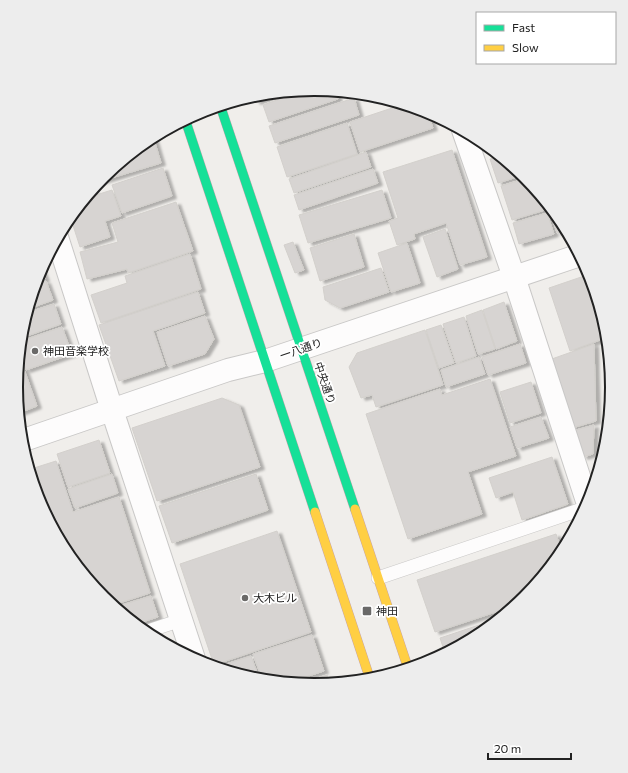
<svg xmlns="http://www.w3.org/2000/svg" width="628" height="773" font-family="Commissioner,'Noto Sans JP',sans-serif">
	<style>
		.building { fill: #d7d4d2; stroke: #d3d0cc; filter: url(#shadow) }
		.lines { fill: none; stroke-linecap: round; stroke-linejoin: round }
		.lane-casing { stroke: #c9c8c7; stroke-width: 14 }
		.street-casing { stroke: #c9c8c7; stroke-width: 24 }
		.fast-casing { stroke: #c5a2ac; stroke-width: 10 }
		.slow-casing { stroke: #c5a2ac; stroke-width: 10 }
		.lane { stroke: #fdfcfc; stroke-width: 13 }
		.street { stroke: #fdfcfc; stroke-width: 22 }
		.fast { stroke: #16e098; stroke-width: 9 }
		.slow { stroke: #ffcf43; stroke-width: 9 }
		.poi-dot { fill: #6a6968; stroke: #fff; stroke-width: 1.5 }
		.labels { text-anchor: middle; stroke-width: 3.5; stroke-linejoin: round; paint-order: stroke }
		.street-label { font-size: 11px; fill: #222; stroke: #fff }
		.poi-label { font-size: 11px; fill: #222; stroke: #fff; text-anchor: start }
		.rim { fill: none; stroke: #222; stroke-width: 2 }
	</style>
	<defs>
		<filter id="shadow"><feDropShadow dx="4.5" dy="2.5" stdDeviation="1" flood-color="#0004"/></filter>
	</defs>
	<rect width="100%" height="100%" fill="#f0eeeb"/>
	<g class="building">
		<polygon points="308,89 335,91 338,99 269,122 263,105"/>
		<polygon points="291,91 256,102 253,95 256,94"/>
		<polygon points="342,91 359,93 344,98"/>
		<polygon points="354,98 359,115 275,143 269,126"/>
		<polygon points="404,104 427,111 433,128 360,152 350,122"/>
		<polygon points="347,123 357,154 287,177 277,147"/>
		<polygon points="153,136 161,163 98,182 103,176"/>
		<polygon points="486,144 497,153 490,155"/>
		<polygon points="452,150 487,257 460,265 446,223 414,234 415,239 397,245 389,221 398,218 383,172"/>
		<polygon points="366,152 371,167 294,193 289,179"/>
		<polygon points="501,156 523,175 498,183 490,159"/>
		<polygon points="163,168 172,196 122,213 112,185"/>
		<polygon points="373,169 378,183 299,210 294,195"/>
		<polygon points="527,178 541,195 545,210 512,220 501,186"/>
		<polygon points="112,190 121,216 105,221 110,237 80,247 70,216 89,193 95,191 96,195"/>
		<polygon points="382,190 391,218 308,243 299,215"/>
		<polygon points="176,202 193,251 128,273 127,269 87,279 80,252 118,242 112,223"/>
		<polygon points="548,205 562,221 566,230 557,233"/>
		<polygon points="547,213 554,234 519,244 513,223"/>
		<polygon points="445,229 458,269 437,277 423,237"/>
		<polygon points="354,234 364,267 320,281 310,248"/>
		<polygon points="293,242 304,270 295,273 284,245"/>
		<polygon points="407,243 420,283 391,292 378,253"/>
		<polygon points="190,254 201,289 101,323 91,295 127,283 125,276"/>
		<polygon points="41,268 45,279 36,282 39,272"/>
		<polygon points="381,268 389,292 340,308 325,300 323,287"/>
		<polygon points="590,274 601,311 600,340 570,351 549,288"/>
		<polygon points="46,281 53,300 28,309 35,284"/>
		<polygon points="198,292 205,313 153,331 165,366 119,381 99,325"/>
		<polygon points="504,302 517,341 496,349 483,310"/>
		<polygon points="54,304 61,324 21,338 22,328 26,313"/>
		<polygon points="482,310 495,349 478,354 466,316"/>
		<polygon points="205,316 214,339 205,354 168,366 157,332"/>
		<polygon points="464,317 476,356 456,363 443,324"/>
		<polygon points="441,325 454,363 439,368 426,330"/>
		<polygon points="62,327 72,354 26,370 20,351 21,341"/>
		<polygon points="425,330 443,385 376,407 372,395 361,398 349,367 357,353"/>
		<polygon points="520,344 526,363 488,375 482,357"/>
		<polygon points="594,344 596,421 572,428 549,360"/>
		<polygon points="19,355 37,406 19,413 16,386"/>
		<polygon points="479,357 485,374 446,387 441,370"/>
		<polygon points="490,379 516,456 468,472 482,514 408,539 366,414 440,389 442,395"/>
		<polygon points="531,382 541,413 510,423 500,392"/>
		<polygon points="222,398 239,405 260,467 157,501 132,428"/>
		<polygon points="541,417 549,438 517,448 510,427"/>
		<polygon points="594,425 593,454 583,457 576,430"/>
		<polygon points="99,440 110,473 68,487 57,454"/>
		<polygon points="552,457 568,504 522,520 513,492 496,498 489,478"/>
		<polygon points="56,461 73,512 119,497 150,593 113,605 103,597 66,552 55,531 34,468"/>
		<polygon points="30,471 32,471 47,517 39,500"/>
		<polygon points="112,474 118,493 75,508 68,489"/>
		<polygon points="256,474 268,510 172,543 159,506"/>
		<polygon points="277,531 311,632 214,665 180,564"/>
		<polygon points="556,534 562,552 525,597 512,608 511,607 435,632 417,580"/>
		<polygon points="151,596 158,617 136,624 115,607"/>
		<polygon points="500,618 479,634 445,653 440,638"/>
		<polygon points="312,635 324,671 290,682 262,679 253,654"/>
		<polygon points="167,639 169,645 161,641"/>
		<polygon points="251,656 258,675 252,678 217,667"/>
		<polygon points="327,675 330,683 314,684 302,683"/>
	</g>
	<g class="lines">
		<g class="lane-casing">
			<g id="lane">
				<polyline points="378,578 585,508"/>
				<polyline points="145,632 181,620"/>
			</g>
		</g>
		<g class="street-casing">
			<g id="street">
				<polyline points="463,130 514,277 588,504"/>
				<polyline points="57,237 112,410 194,659"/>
				<polyline points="21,441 228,370 265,361 580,255"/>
			</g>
		</g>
		<g class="fast-casing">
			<g id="fast">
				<polyline points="220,105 355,509"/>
				<polyline points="185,119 315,512"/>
			</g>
		</g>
		<g class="slow-casing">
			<g id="slow">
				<polyline points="355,509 408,668"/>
				<polyline points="315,512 370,679"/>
			</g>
		</g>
		<use href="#lane" class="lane"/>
		<use href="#street" class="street"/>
		<use href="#fast" class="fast"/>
		<use href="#slow" class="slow"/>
	</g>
	<g class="poi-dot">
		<circle cx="35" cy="351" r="4"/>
		<circle cx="245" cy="598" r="4"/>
		<rect x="362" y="606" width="10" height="10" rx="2"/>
	</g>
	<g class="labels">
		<g class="street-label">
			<text transform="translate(301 349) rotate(-19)" y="4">一八通り</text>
			<text transform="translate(325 383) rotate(71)" y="4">中央通り</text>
		</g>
		<g class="poi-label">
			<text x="43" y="355">神田音楽学校</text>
			<text x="253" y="602">大木ビル</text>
			<text x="376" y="615">神田</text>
		</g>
	</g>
	<path d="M0 0H628V773H0ZM23 387a291 291 0 1 1 582 0a291 291 0 1 1-582 0Z" fill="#ededed" fill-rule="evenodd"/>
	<path class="rim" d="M23 387a291 291 0 1 1 582 0a291 291 0 1 1-582 0Z"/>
	<rect x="476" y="12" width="140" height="52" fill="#ffffff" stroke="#a7a7a7"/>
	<rect x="484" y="25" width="20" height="6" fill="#16e098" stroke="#a7a7a7"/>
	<text x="512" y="32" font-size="12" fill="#222222">Fast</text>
	<rect x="484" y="45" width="20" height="6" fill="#ffcf43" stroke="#a7a7a7"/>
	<text x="512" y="52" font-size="12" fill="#222222">Slow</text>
	<path d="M488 753v6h83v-6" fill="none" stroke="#222222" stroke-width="2"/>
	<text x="494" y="753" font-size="12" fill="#222222" stroke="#ffffff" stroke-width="3" paint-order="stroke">20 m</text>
</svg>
